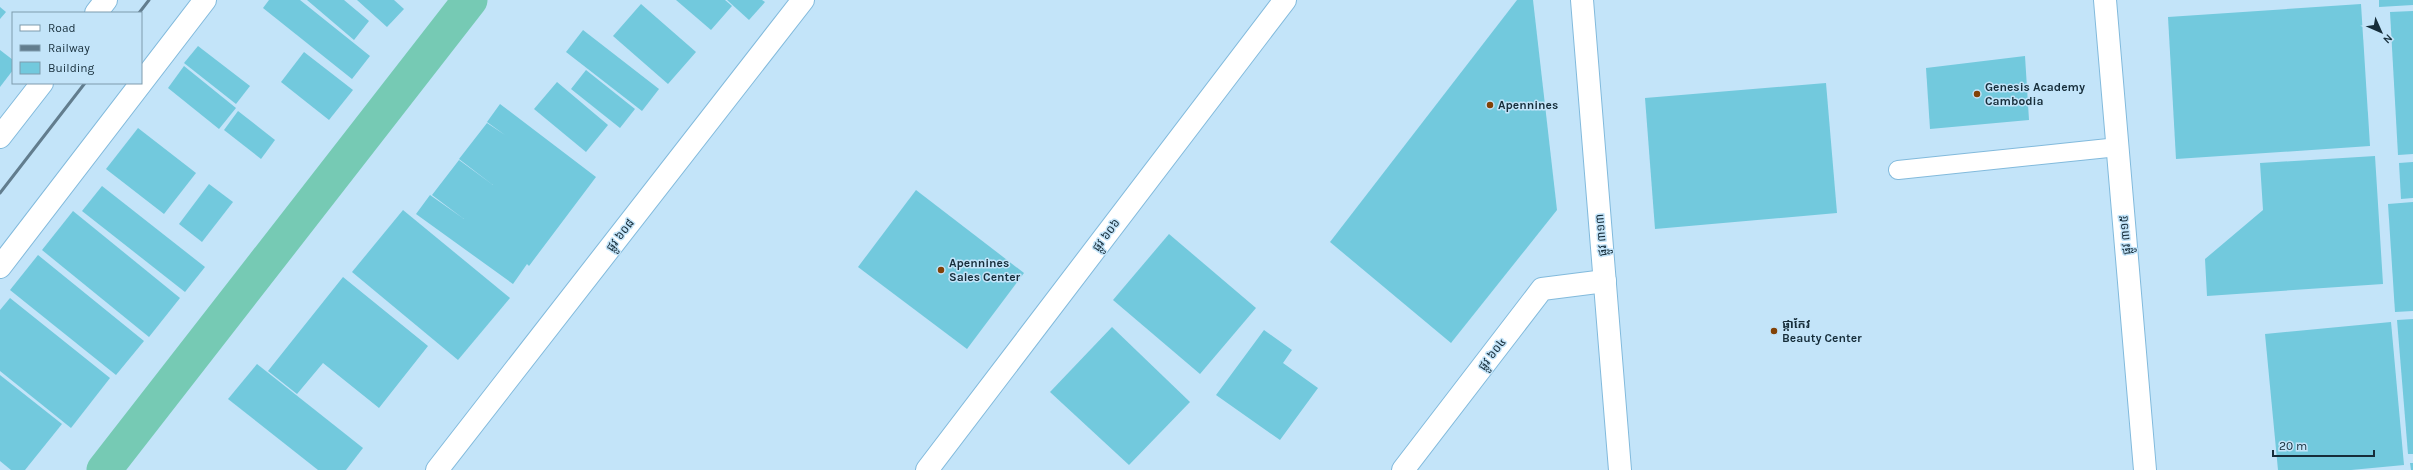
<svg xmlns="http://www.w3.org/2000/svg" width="2413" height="470" font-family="Karla,'Noto Sans Khmer',sans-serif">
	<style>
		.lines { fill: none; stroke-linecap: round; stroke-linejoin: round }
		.canal { stroke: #76cab4; stroke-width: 35 }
		.building { fill: #72c9dd }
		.lane-casing { stroke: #82badc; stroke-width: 20 }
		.street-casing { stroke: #82badc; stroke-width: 24 }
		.secondary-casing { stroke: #82badc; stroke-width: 24 }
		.lane { stroke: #fff; stroke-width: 18 }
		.street { stroke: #fff; stroke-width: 22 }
		.secondary { stroke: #fff; stroke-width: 22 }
		.rail { stroke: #627d8e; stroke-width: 3 }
		.poi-dot { fill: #824207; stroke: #c3e4f9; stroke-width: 1.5 }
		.labels { text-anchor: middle; stroke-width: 3; stroke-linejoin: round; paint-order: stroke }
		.poi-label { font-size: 12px; font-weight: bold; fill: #162d3a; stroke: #c3e4f9; text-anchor: start }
		.street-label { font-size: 12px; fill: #162d3a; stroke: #c3e4f9 }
	</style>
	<rect width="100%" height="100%" fill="#c3e4f9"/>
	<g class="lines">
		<polyline class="canal" points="104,470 470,0"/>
	</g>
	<g class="building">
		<polygon points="269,0 300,0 370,56 352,79 263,8"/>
		<polygon points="307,0 344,0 369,21 354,40"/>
		<polygon points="357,0 394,0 404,9 387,27"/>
		<polygon points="676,0 725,0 732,6 711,30"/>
		<polygon points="727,0 762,0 765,2 749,20"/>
		<polygon points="1517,0 1533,0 1557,210 1451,343 1330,242"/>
		<polygon points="2379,0 2413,0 2413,5 2379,7"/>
		<polygon points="641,4 696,52 668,84 613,36"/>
		<polygon points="2361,4 2370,146 2176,159 2168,17"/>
		<polygon points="0,7 6,12 0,19"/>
		<polygon points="2413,11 2413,154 2398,155 2390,12"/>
		<polygon points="583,30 659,89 642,111 566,52"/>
		<polygon points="198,46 250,86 236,104 184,63"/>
		<polygon points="0,50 13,60 13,70 0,87"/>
		<polygon points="304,52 353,90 329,120 281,82"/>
		<polygon points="2025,56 2029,120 1930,129 1926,68"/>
		<polygon points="184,66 236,108 219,129 168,88"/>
		<polygon points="586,70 635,109 620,128 571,89"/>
		<polygon points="557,82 608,125 586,152 534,109"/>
		<polygon points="1826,83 1837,213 1655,229 1645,98"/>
		<polygon points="500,104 596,177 529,266 527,264 513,284 416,214 430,195 464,219 432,195 459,160 493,185 459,159 487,123 505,135 487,122"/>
		<polygon points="238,111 275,140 261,159 224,130"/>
		<polygon points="138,128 196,173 164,214 106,169"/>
		<polygon points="2375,156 2383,284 2207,296 2205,259 2263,210 2260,163"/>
		<polygon points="2413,162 2413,198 2401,199 2399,163"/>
		<polygon points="209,184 233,202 202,242 179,224"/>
		<polygon points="102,186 205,267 185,292 82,211"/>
		<polygon points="916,190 1024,273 967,349 858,267"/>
		<polygon points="2413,202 2413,311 2395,312 2388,204"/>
		<polygon points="403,210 510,298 458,360 352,272"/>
		<polygon points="73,211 180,298 149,337 42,250"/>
		<polygon points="1169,234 1256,308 1200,374 1113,300"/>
		<polygon points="38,255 144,341 116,375 10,290"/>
		<polygon points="343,277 428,346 379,408 323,363 297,394 268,371"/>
		<polygon points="10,298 110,378 71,428 0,371 0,310"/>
		<polygon points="2413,319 2413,454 2408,454 2397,320"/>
		<polygon points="2391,322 2404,465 2351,470 2278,470 2265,334"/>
		<polygon points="1112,327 1190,402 1129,465 1050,392"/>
		<polygon points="1264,330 1292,350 1283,363 1318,388 1280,440 1216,395"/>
		<polygon points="257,364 363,448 346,470 318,470 228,399"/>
		<polygon points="0,375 62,424 25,470 11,470 0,461"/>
		<polygon points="2410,463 2413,463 2413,470 2411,470"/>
	</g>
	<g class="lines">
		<g class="lane-casing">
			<polyline id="lane" points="1898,170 2118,147"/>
		</g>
		<g class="street-casing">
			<g id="street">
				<polyline points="1582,0 1620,470"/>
				<polyline points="96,13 106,0"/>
				<polyline points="0,137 42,83"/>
				<polyline points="0,267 205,0"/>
				<polyline points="437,470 803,0"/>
				<polyline points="927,470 1285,0"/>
				<polyline points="1403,470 1542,289 1605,281"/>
			</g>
		</g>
		<g class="secondary-casing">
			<polyline id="secondary" points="2105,0 2145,470"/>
		</g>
		<use href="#lane" class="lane"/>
		<use href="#street" class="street"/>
		<use href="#secondary" class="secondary"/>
		<g class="rail">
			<polyline points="139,13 149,0"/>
			<polyline points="0,193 85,83"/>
		</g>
	</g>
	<g class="poi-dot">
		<circle cx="1977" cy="94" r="4"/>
		<circle cx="1490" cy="105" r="4"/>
		<circle cx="941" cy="270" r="4"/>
		<circle cx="1774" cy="331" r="4"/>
	</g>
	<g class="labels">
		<g class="poi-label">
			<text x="1985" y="91">Genesis Academy<tspan x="1985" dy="14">Cambodia</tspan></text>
			<text x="1498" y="109">Apennines</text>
			<text x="949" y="267">Apennines<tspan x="949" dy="14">Sales Center</tspan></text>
			<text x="1782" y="328">ផ្កាកែវ<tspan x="1782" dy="14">Beauty Center</tspan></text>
		</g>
		<g class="street-label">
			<text transform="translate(620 235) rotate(-52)" y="4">ផ្លូវ ៦០៨</text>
			<text transform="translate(1106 235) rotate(-53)" y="4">ផ្លូវ ៦០៦</text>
			<text transform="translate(1601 235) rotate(-95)" y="4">ផ្លូវ ៣១៣</text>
			<text transform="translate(2125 235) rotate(-95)" y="4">ផ្លូវ ៣១៥</text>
			<text transform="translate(1492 354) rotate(-52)" y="4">ផ្លូវ ៦០៤</text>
		</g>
	</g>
	<rect x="12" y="12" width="130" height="72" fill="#c3e4f9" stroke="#7e9bad"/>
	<rect x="20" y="25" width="20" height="6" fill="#ffffff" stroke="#7e9bad"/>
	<text x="48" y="32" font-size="12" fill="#162d3a">Road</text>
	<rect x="20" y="45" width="20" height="6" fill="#627d8e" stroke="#7e9bad"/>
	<text x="48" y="52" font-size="12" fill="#162d3a">Railway</text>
	<rect x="20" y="62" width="20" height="12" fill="#72c9dd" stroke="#7e9bad"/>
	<text x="48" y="72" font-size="12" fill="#162d3a">Building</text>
	<g transform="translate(2381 32) rotate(135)" stroke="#c3e4f9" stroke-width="3" paint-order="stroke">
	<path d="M0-3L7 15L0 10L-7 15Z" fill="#162d3a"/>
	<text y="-6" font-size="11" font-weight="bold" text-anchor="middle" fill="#162d3a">N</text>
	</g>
	<path d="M2273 450v6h101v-6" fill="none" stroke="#162d3a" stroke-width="2"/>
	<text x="2279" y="450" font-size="12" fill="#162d3a" stroke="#c3e4f9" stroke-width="3" paint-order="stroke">20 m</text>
</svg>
